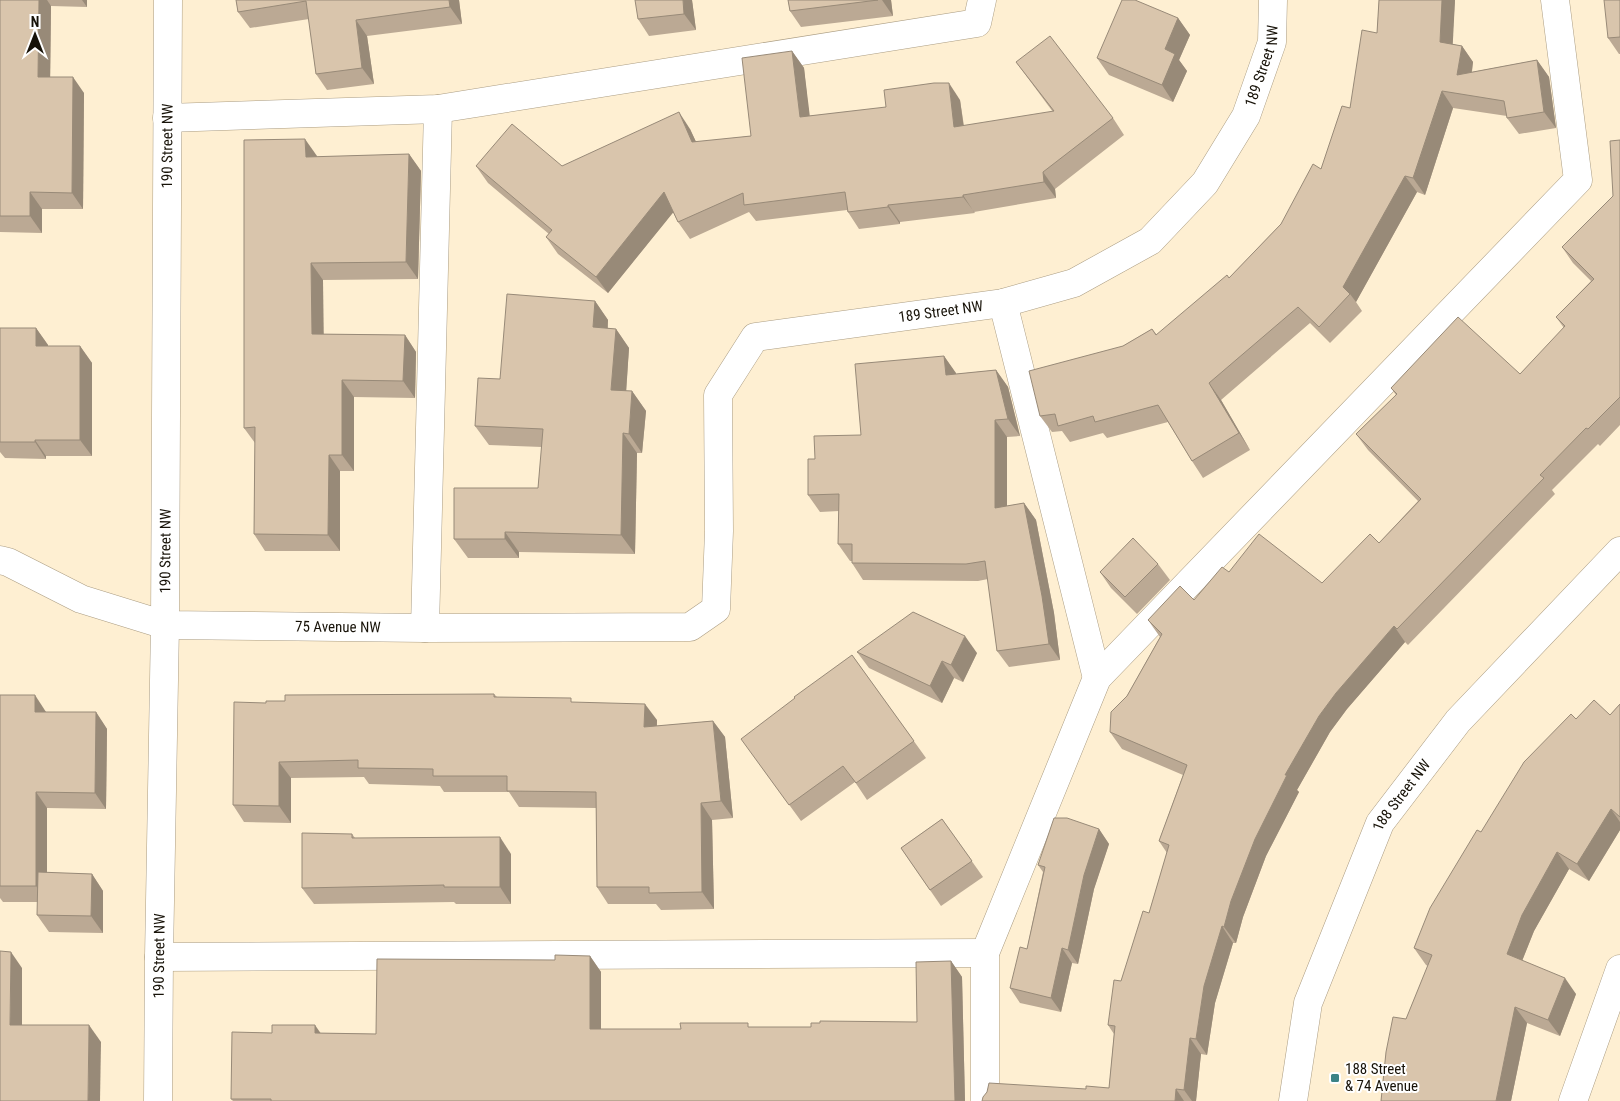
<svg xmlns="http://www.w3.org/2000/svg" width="1620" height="1101" font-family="'Roboto Condensed',sans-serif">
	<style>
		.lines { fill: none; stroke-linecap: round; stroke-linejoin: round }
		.minor-casing { stroke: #ab9d83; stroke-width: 29 }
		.minor { stroke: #fff; stroke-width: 28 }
		.wall { fill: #bba994 }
		.shaded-wall { fill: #988a78 }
		.building { fill: #d9c5ac; stroke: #988a78 }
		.poi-dot { fill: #3b8386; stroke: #fff; stroke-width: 2 }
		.labels { text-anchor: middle; stroke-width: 4; stroke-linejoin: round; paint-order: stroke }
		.street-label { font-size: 15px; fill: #171208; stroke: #fff }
		.poi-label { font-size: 15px; fill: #171208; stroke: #fff; text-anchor: start }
	</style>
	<rect width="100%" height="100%" fill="#feefd2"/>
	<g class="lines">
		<g class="minor-casing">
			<g id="minor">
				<polyline points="167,118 438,109 977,23 982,0"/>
				<polyline points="1003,303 1097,678"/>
				<path id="s1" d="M0,560L8,562L81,599L165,625L425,628L690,627L716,609L719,531L718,395L755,337L1003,303L1074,283L1150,241L1205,183L1246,116L1272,42L1273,0"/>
				<polyline points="425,628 438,109"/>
				<polyline points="159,957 985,953"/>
				<path id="s2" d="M158,1101L159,957L165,625L168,0"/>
				<polyline points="985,1101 985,953 1097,678 1578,180 1555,0"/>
				<path id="s3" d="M1293,1101L1308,1003L1380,823L1458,721L1620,551"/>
				<polyline points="1573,1101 1620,969"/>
			</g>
		</g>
		<use href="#minor" class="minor"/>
	</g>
	<g class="wall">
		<polygon points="0,0 87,0 87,7 51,6 50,77 84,93 83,209 42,209 42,233 0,232"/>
		<polygon points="236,0 459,0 462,24 367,36 374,84 327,90 316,74 309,19 250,28 238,12"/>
		<polygon points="692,0 696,30 649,36 638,19"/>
		<polygon points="788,0 891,0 893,16 801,27 790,11"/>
		<polygon points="1379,0 1455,0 1452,44 1462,46 1473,62 1472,72 1537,60 1549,77 1556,128 1519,134 1507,118 1507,116 1453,108 1425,195 1417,192 1356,302 1362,311 1330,343 1310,323 1221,400 1250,450 1203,478 1192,461 1168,422 1107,438 1103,433 1070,442 1062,431 1052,432 1040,416 1123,346 1152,329 1157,335 1229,278 1281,224 1321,169 1350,108 1377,33"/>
		<polygon points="1620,0 1620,54 1619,54 1608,38"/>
		<polygon points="1178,18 1190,35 1179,60 1187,71 1173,102 1109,75 1097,58"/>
		<polygon points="792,51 804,68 809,116 960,100 964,126 1053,112 1016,62 1113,118 1124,135 1055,189 1056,198 974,212 975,213 900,222 900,224 859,229 848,212 847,210 756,221 749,212 690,239 678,222 673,212 608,293 558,254 546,237 549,234 488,183 476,166 562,166 690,129 696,142 751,136"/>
		<polygon points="1620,140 1620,425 1600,446 1598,444 1552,490 1555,494 1408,645 1405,642 1347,709 1330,732 1297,790 1299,792 1266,856 1243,917 1236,943 1233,943 1215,1003 1207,1055 1201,1054 1196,1101 982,1101 1086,1089 1109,1088 1114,1034 1108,1025 1121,981 1149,913 1167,853 1159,841 1183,775 1122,749 1110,732 1127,696 1160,637 1148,620 1194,600 1229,572 1322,583 1379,543 1418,501 1368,450 1356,434 1396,395 1391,388 1520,374 1564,328 1556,317 1591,281 1573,263 1562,247 1613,196"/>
		<polygon points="409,154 421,171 418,279 323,280 323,334 405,335 416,352 415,398 354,397 354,471 340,471 340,551 265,551 254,534 255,443 244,428 317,156 317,157"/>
		<polygon points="595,301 608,320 608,328 616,329 629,348 626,391 632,391 646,411 642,453 637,453 635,554 519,552 519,558 468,558 454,539 538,488 542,447 489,445 475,426 500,379"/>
		<polygon points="0,328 36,328 48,345 48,346 80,346 92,363 92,456 46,456 46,459 5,458 0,452"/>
		<polygon points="944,356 956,374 996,370 1008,387 1020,436 1007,437 1007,506 1024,503 1036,520 1054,613 1060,660 1009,667 997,651 988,579 978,581 863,580 852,563 852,561 850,561 838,544 839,511 820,512 808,495 815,459 861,435"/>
		<polygon points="1158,564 1170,580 1137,614 1111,588 1100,572"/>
		<polygon points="857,652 977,653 963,682 954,678 942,703 869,668"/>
		<polygon points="852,655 926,758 867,800 855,782 801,821 753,755"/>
		<polygon points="494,694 497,697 574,703 657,720 657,726 713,721 725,737 733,818 712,820 714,909 661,910 656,904 608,904 597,887 596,808 519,807 509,792 444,792 440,786 369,784 364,777 291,778 291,823 244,822 233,805 266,703 285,701"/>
		<polygon points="0,695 46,712 96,712 107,729 106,809 47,808 47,873 92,874 103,891 103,933 49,932 37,915 38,902 3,902 0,898"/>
		<polygon points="1620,704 1620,830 1589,881 1569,869 1534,931 1522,961 1576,994 1560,1036 1527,1023 1511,1101 1381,1101 1406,1019 1428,966 1426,965 1414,948 1481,832 1576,719 1610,715"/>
		<polygon points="942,819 983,877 941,906 901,848"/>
		<polygon points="1099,829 1109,844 1094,889 1078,964 1072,963 1061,1012 1020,1003 1010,988 1027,949 1043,872 1038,865"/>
		<polygon points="352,834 355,838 511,854 511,904 456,904 454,902 314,904 302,888"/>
		<polygon points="590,956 601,972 601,1029 681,1029 751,1027 811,1027 917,1022 951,961 962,977 965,1101 233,1101 231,1099 321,1033 376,1034 555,960"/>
	</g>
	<g class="shaded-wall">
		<polygon points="39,0 47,0 51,6 50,93 38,77"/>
		<polygon points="82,0 87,0 87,7"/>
		<polygon points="449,0 459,0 462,24 450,7"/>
		<polygon points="683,0 692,0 696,30 684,14"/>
		<polygon points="882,0 891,0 893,16"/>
		<polygon points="1442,0 1455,0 1452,59 1440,42"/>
		<polygon points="1178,18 1190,35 1179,60 1187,71 1173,102 1162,85 1165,49"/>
		<polygon points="356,20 367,36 374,84 362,68"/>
		<polygon points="1462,46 1473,62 1469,91 1457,75"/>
		<polygon points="792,51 804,68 812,134 800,117"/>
		<polygon points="1537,60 1549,77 1556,128 1544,112"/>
		<polygon points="73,77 84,93 83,209 72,193"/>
		<polygon points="949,83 960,100 966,144 954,127"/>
		<polygon points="1442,91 1453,108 1425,195 1413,178"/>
		<polygon points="679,112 690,129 704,159 692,142"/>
		<polygon points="305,139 317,156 317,174 306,157"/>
		<polygon points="409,154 421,171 418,279 406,262"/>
		<polygon points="1043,172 1055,189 1056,198 1044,182"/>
		<polygon points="1405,176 1417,192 1356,302 1350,294 1343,287"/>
		<polygon points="30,192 42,209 42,233 30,216"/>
		<polygon points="664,192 676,209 608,293 596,277"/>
		<polygon points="963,195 974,212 975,213 963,197"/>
		<polygon points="888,205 900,222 900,224 888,207"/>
		<polygon points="311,263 323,280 324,351 312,334"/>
		<polygon points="595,301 608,320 606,347 593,327"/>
		<polygon points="36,328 48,345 47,363 36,346"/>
		<polygon points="616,329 629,348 625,409 611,390"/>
		<polygon points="405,335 416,352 415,398 403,381"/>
		<polygon points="80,346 92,363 92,456 80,440"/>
		<polygon points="944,356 956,373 957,392 946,375"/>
		<polygon points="996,370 1008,387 1020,436 1008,419"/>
		<polygon points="342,380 354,397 354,471 342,455"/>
		<polygon points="1209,383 1221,400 1250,450 1239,433"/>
		<polygon points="632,391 646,411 642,453 629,434"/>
		<polygon points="995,420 1007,437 1007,525 995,508"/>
		<polygon points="623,433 637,453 635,554 621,535"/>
		<polygon points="35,440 46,456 46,459 35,442"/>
		<polygon points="329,455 340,471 340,551 328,535"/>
		<polygon points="1024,503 1036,520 1054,613 1060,660 1049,644"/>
		<polygon points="505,532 519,552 519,558 505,539"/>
		<polygon points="1394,626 1405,642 1347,709 1330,732 1297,790 1299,792 1266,856 1243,917 1236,943 1224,927 1231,901 1255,839 1285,775 1319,716 1336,693"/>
		<polygon points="965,636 977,653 963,682 951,665"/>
		<polygon points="942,661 954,678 942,703 930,686"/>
		<polygon points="35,695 46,712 46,729 35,712"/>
		<polygon points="645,704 657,720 656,744 644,727"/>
		<polygon points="96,712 107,729 106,809 95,793"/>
		<polygon points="713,721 725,737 733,818 721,801"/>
		<polygon points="279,762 291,778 291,823 279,806"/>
		<polygon points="36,792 47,808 47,902 36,886"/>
		<polygon points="701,803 712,820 714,909 702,892"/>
		<polygon points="1611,809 1620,822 1620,830 1589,881 1577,864"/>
		<polygon points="1099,829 1109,844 1094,889 1078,964 1068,950 1084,875"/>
		<polygon points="500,837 511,854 511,904 500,887"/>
		<polygon points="1557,852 1569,869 1534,931 1518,971 1507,954 1522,915"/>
		<polygon points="92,874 103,891 103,933 91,916"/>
		<polygon points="1222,926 1233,943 1215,1003 1207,1055 1196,1039 1204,986"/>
		<polygon points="1062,948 1072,963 1061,1012 1051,998"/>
		<polygon points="11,952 22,968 22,1042 10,1025"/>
		<polygon points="590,956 601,972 601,1045 590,1029"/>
		<polygon points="951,961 962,977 965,1101 955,1101"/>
		<polygon points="1565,978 1576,994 1560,1036 1548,1020"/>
		<polygon points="1515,1007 1527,1023 1511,1101 1496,1101"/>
		<polygon points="89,1025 101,1042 100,1101 88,1101"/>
		<polygon points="315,1025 326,1041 315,1033"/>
		<polygon points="1190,1038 1201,1054 1196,1101 1192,1101 1184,1090"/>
		<polygon points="1176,1089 1184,1101 1175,1101"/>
	</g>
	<g class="building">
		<polygon points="0,0 39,0 38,77 73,77 72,193 30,192 30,216 0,216"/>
		<polygon points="236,0 449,0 450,7 356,20 362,68 316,74 306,1 238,12"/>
		<polygon points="635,0 683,0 684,14 638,19"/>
		<polygon points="788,0 878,0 790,11"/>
		<polygon points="1122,0 1135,0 1178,18 1165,49 1175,54 1162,85 1097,58"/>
		<polygon points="1379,0 1442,0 1440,42 1462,46 1457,75 1537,60 1544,112 1507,118 1504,101 1442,91 1413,178 1405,176 1343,287 1350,294 1319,327 1298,307 1209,383 1239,433 1192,461 1158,405 1095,422 1093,416 1058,426 1055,414 1040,416 1029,371 1123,346 1152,329 1156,335 1227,275 1229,278 1281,224 1313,164 1321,169 1342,106 1350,108 1362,30 1377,33"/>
		<polygon points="1604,0 1620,0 1620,37 1608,38"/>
		<polygon points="1050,36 1113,118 1043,172 1044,182 963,195 963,197 888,205 888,207 848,212 845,192 744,205 743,193 678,222 664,192 596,277 546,237 552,230 476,166 512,124 562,166 679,112 692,142 751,136 742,58 792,51 800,117 886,107 884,90 934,83 949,83 954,127 1054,111 1016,62"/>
		<polygon points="305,139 306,157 409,154 406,262 311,263 312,334 405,335 403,381 342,380 342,455 329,455 328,535 254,534 255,427 244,428 244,140"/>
		<polygon points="1620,140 1620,397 1588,429 1586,428 1540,475 1544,478 1397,629 1394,626 1336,693 1319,716 1285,775 1287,775 1255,839 1231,901 1224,927 1222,926 1204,986 1196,1039 1190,1038 1184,1090 1176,1089 1175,1101 982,1101 983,1097 987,1092 989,1083 1086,1089 1086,1086 1109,1088 1115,1026 1108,1025 1114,980 1121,981 1143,911 1149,913 1169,845 1159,841 1187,765 1110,732 1111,712 1127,696 1162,634 1148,620 1180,586 1194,600 1222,567 1229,572 1259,534 1322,583 1370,534 1379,543 1421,499 1356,434 1397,394 1391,388 1458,317 1520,374 1565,326 1556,317 1594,279 1562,247 1613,196 1610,141"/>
		<polygon points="507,294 595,301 593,327 616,329 611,390 632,391 629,434 623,433 621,535 505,532 505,539 454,539 454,488 538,488 543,429 475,426 478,378 500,379"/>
		<polygon points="0,328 36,328 36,346 80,346 80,440 35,440 35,442 0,442"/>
		<polygon points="944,356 946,375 996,370 1008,419 995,420 995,508 1024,503 1042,596 1049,644 997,651 985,561 966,564 852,563 852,544 838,544 839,494 808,495 808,459 815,459 814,436 861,435 855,364"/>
		<polygon points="1133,538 1158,564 1125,597 1100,572"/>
		<polygon points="913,612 965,636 951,665 942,661 930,686 857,652"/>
		<polygon points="852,655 914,741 856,783 843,766 789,805 741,739 795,698 794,697"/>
		<polygon points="494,694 494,697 571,698 571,702 645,704 644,727 713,721 721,801 701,803 702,892 649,893 649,887 597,887 596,792 507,791 507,776 433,776 433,769 358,768 358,760 279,762 279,806 233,805 234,702 266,703 266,701 285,701 285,695"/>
		<polygon points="0,695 35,695 35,712 96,712 95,793 36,792 36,886 0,886"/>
		<polygon points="1594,700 1610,715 1620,704 1620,817 1611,809 1577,864 1557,852 1522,915 1507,954 1565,978 1548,1020 1515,1007 1496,1101 1381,1101 1386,1052 1393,1017 1406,1019 1432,955 1414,948 1430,908 1477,830 1481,832 1524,762 1571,714 1576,719"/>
		<polygon points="1054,818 1067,818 1099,829 1084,875 1068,950 1062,948 1051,998 1010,988 1020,947 1027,949 1045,867 1038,865"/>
		<polygon points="942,819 972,861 930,890 901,848"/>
		<polygon points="302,833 352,834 352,838 500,837 500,887 444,887 444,885 302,888"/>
		<polygon points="38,872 92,874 91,916 37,915"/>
		<polygon points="0,951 11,952 10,1025 89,1025 88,1101 0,1101"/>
		<polygon points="555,955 590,956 590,1029 681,1029 680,1023 748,1023 748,1027 811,1027 811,1023 820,1023 820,1021 917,1022 916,962 951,961 955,1101 271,1101 271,1099 231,1099 232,1032 272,1033 272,1025 315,1025 315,1033 376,1034 377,959 555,960"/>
	</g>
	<rect class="poi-dot" x="1330" y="1073" width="10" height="10" rx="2.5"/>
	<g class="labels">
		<g class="street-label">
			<text dy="5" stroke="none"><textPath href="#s1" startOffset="1640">189 Street NW</textPath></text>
			<text dy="5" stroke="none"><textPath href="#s2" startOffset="955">190 Street NW</textPath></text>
			<text dy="5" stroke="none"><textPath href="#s1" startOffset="1205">189 Street NW</textPath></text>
			<text dy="5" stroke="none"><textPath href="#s2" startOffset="550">190 Street NW</textPath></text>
			<text dy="5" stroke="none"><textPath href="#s1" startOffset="351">75 Avenue NW</textPath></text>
			<text dy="5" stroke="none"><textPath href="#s3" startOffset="328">188 Street NW</textPath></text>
			<text dy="5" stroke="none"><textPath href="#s2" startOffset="145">190 Street NW</textPath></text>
		</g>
		<g class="poi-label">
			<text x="1345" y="1074">188 Street<tspan x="1345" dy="17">&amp; 74 Avenue</tspan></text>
		</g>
	</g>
	<g transform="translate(35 35)" stroke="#ffffff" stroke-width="4" paint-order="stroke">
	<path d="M0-4L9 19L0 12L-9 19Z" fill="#171208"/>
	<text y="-8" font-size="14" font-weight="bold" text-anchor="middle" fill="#171208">N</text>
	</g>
</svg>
